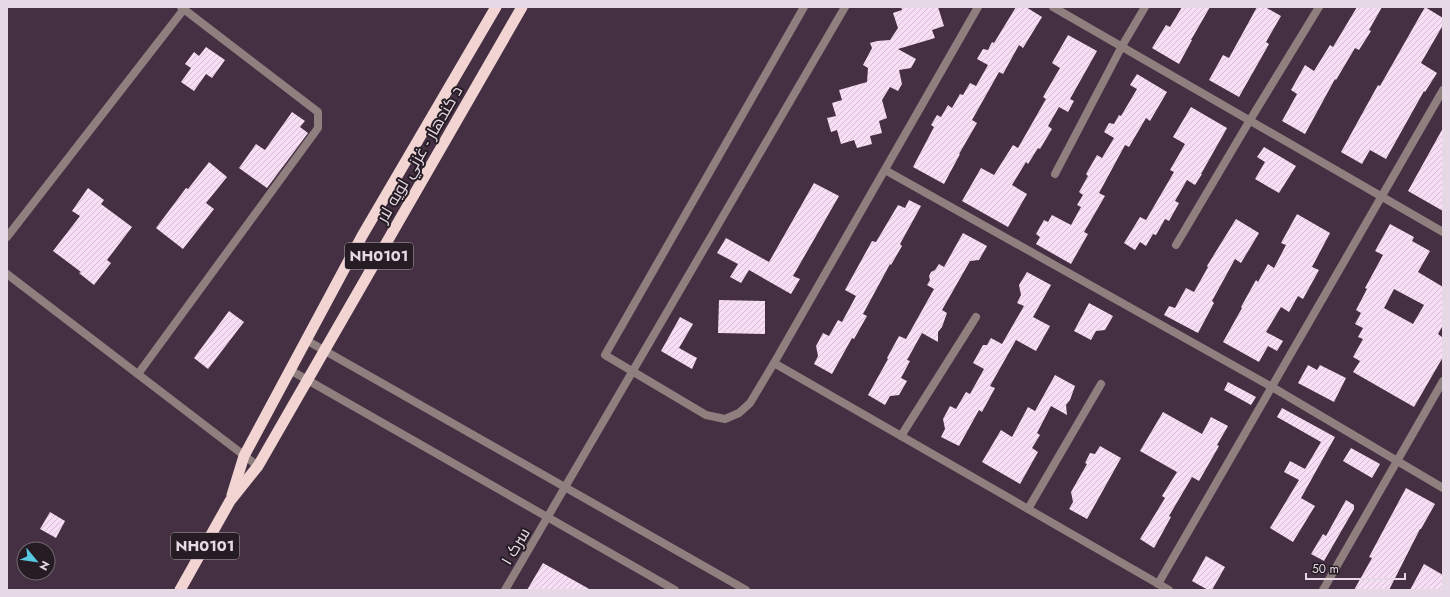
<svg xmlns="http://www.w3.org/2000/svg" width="1450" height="597" font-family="Jost,Cairo,sans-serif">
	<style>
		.building { fill: url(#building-hatch); fill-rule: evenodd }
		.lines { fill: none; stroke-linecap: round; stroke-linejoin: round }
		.minor { stroke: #8f7f7e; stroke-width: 8 }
		.tertiary { stroke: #8f7f7e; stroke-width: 8 }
		.trunk { stroke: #f2d5d3; stroke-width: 11 }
		.labels { text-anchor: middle; stroke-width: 4; stroke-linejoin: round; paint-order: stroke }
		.shield { fill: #251c24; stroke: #aca0ab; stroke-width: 1 }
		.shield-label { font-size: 15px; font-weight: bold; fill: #e6d9e5 }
		.street-label { font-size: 16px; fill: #e6d9e5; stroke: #251c24 }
	</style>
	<defs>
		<pattern id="building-hatch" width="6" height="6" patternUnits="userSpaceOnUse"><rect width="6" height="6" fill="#f8def5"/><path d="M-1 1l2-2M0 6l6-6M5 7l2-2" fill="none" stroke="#d4bfd2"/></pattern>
	</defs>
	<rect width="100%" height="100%" fill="#453043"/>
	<g class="building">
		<polygon points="901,7 938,7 944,26 932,30 935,38 898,49 916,59 911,68 899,70 902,84 898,91 890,87 882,100 887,118 879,121 882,133 870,136 872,144 857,148 854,140 841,144 837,130 831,132 827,118 836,116 832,103 842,100 839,90 867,82 868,68 863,65 872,48 870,43 877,41 890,40 898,28 893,13 902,10"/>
		<polygon points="1016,7 1026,7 1042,17 1023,48 1019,45 1003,74 999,72 972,120 977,123 959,154 960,154 944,184 913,167 934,127 931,125 937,115 941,117 948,105 952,108 960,94 963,95 970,83 976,86 988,65 977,59 983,49 988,50 992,42 994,43"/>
		<polygon points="1182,7 1210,7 1191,40 1192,40 1179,64 1152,48 1166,25 1170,27"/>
		<polygon points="1257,7 1265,7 1281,16 1266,42 1269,44 1239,97 1209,80 1223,55 1229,58"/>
		<polygon points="1357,7 1382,7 1369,30 1371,31 1359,50 1355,48 1336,80 1335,79 1305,134 1282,121 1297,94 1291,90 1305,65 1314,71 1330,45 1333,47"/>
		<polygon points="1425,7 1443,18 1443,25 1421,63 1437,73 1425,92 1424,91 1386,159 1370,150 1362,164 1341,152 1378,85 1380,86"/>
		<polygon points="1068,35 1097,51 1070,99 1074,101 1068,112 1059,107 1048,126 1052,129 1040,149 1038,148 1028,164 1026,162 1012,185 1027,194 1008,227 962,201 981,168 994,175 1013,145 1018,148 1046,99 1043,97 1060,68 1052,63"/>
		<polygon points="206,47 225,60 212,78 206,74 194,91 181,82 191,68 185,64 194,52 199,56"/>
		<polygon points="1137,74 1167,92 1150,121 1146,118 1129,147 1125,145 1099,193 1105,196 1084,232 1088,234 1071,264 1036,244 1040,237 1036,234 1044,220 1048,222 1052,215 1071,225 1081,207 1077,205 1083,195 1079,192 1088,176 1086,174 1097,155 1102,158 1114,138 1104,132 1109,123 1114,124 1119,115 1121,116 1137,89 1130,85"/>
		<polygon points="1191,107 1227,128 1201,174 1202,174 1195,185 1187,180 1175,201 1179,203 1169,221 1165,219 1156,235 1153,234 1146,246 1140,242 1135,250 1124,243 1140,217 1146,220 1174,172 1170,170 1185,144 1173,137"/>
		<polygon points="292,112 305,121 300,127 308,133 267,188 239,168 256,144 265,150"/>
		<polygon points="1443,128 1443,211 1408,191"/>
		<polygon points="1264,147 1296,166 1279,193 1255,179 1265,162 1257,157"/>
		<polygon points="209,162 227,177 206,203 214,209 183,249 156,228 186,188 188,189"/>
		<polygon points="814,183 839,196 793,276 800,279 791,294 749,270 741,283 730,277 738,264 717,253 726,238 769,262"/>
		<polygon points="88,188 104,200 101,204 132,227 107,260 111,263 94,285 79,273 81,272 53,251 80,216 72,211"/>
		<polygon points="909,200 921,206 900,244 902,246 891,265 890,264 863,314 867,316 854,339 852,338 832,374 814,364 818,356 816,346 823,333 829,336 838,320 842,322 856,296 845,290 872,241 876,242 898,205 905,208"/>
		<polygon points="1297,214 1330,233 1312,267 1319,270 1303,299 1298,296 1289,312 1281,307 1266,332 1283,341 1277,351 1268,346 1259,362 1223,342 1242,308 1241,307 1256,280 1258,282 1268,264 1274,268 1286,245 1281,243"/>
		<polygon points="1236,219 1259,233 1241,263 1235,259 1212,301 1214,303 1198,333 1164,315 1169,306 1175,308 1186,288 1194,292 1208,267 1207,266"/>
		<path d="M1390,224L1414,237L1412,241L1430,251L1418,272L1443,287V325L1438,334L1443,338V357L1414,407L1353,372L1360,361L1353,357L1363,339L1358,337L1363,328L1355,324L1361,313L1356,310L1367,289L1365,288L1383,255L1375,251ZM1394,289L1424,305L1413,324L1384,308Z"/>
		<polygon points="963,233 987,246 979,260 970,261 942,310 947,313 942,327 938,332 938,342 922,333 907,360 910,361 901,378 907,381 899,395 890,396 885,405 868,395 888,359 887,358 899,336 906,339 934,289 927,285 930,280 929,276 931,272 935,270 939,264 944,267"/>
		<polygon points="1027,272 1051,285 1033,317 1050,326 1036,351 1016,340 990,386 995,388 982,412 979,410 959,446 941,437 945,429 943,419 950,406 956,409 966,392 970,394 984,369 973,363 983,345 987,345 991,338 1002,344 1024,306 1017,303 1021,295 1019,285"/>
		<polygon points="719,300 765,301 765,334 718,333"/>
		<polygon points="1089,303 1113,316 1105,330 1096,331 1091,340 1074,331"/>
		<polygon points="229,311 244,322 208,369 194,358"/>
		<polygon points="680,317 693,324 679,348 697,358 692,369 661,351"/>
		<polygon points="1308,365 1317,370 1320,365 1346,378 1334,402 1298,383"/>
		<polygon points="1055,375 1075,386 1070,400 1066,405 1067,415 1051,406 1037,433 1040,435 1032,448 1038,452 1020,484 982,462 1001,430 1012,437 1028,407 1035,411"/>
		<polygon points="1228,382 1256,397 1251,405 1224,390"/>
		<polygon points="1282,408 1335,437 1301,498 1315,506 1293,542 1270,528 1299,480 1284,472 1290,461 1305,469 1321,442 1277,417"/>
		<polygon points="1163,412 1202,434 1211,417 1228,426 1217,445 1219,446 1199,481 1192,477 1169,516 1171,517 1154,548 1140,539 1165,498 1162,496 1177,472 1140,451"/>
		<polygon points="1100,446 1121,458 1087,519 1069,509 1073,502 1071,492 1087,464 1085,463 1090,453 1095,454"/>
		<polygon points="1351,448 1380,464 1372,478 1343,461"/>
		<polygon points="1406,488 1435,504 1421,529 1420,529 1389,590 1354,590 1372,558 1369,557"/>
		<polygon points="1346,500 1354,505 1354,509 1324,561 1311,554 1323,534 1326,536"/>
		<polygon points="50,512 65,521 56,538 40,529"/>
		<polygon points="1206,556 1225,567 1212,590 1208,590 1192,581"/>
		<polygon points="543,563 591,590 527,590"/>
		<polygon points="1424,564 1443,575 1443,590 1410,590"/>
	</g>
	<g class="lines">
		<g class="minor">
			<polyline points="804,7 605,355 706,415 725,419 739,413 750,403 774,363 978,7"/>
			<polyline points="1053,7 1443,232"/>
			<polyline points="885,170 1272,387 1443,488"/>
			<polyline points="1055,174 1122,46 1145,7"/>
			<polyline points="7,237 184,9"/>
			<polyline points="1176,245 1250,120 1319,7"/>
			<polyline points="7,274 258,466"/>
			<polyline points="774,363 1169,590"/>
			<polyline points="138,374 318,128 318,112 181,7"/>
			<polyline points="901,436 976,317"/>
			<polyline points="1028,509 1101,384"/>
			<polyline points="1158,584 1443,90"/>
			<polyline points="505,590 845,7"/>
			<polyline points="1323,590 1443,381"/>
		</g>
		<g class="tertiary">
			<polyline points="306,340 746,590"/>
			<polyline points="290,370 675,590"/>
		</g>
		<g class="trunk">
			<polyline points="232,495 244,456 362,236 496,7"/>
			<polyline points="180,590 230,501 258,466 522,7"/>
		</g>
	</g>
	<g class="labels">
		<g class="shield">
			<rect x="345" y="243" width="68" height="26" rx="3"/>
			<rect x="171" y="533" width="68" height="26" rx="3"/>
		</g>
		<g class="shield-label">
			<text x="379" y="261">NH0101</text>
			<text x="205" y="551">NH0101</text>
		</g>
		<g class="street-label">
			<text transform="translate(419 154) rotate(-60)" y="6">د کندهار - غزني لويه لار</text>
			<text transform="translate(515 546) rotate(-59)" y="6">سرک ۱</text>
		</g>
	</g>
	<rect width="1450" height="597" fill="none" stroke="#e6d9e5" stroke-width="16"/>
	<g transform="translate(36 561) rotate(119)"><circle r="19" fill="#251c24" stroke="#726871"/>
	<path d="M0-3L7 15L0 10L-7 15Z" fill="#58c9e4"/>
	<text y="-6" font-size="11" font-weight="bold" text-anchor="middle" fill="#e6d9e5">N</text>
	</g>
	<path d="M1306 573v6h99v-6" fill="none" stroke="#e6d9e5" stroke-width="2"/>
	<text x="1312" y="573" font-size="12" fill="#e6d9e5" stroke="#251c24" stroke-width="3" paint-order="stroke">50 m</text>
</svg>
